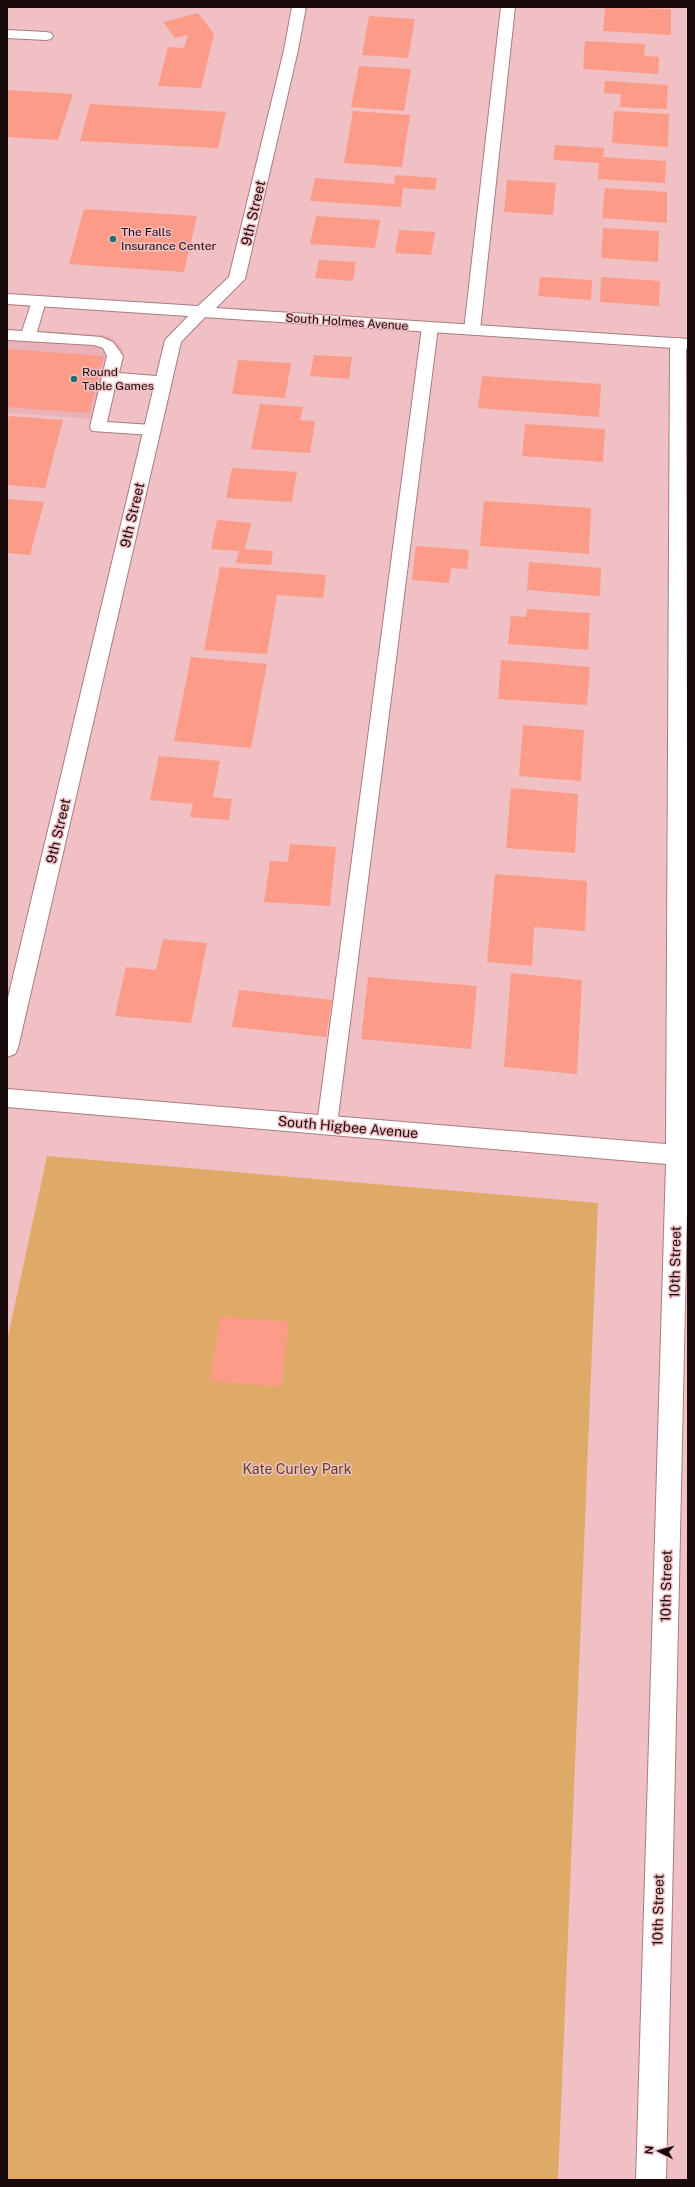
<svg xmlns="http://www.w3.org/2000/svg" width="695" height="2187" font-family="'Public Sans',sans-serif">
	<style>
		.built { fill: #eab2b8 }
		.green { fill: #dfaa68 }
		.building { fill: #fb9b88 }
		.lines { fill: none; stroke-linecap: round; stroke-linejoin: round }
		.lane-casing { stroke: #a87c80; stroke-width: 2 }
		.street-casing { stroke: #a87c80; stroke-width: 2 }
		.secondary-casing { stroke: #a87c80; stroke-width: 2 }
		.lane { fill: #fff; fill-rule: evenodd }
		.street { fill: #fff; fill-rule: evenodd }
		.secondary { fill: #fff; fill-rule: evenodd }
		.poi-dot { fill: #236e6b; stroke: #f0c0c4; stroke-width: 1.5 }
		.labels { text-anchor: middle; stroke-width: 3; stroke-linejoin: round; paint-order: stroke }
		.far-poi-label { font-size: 12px; fill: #190a0c; stroke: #f0c0c4; text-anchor: start }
		.far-street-label { font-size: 12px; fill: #190a0c; stroke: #f0c0c4 }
		.street-label { font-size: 14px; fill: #190a0c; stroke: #f0c0c4 }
		.park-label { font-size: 14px; fill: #5b4221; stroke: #f0c0c4 }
	</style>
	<rect width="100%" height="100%" fill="#f0c0c4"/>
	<polygon class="built" points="7,329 107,335 120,344 124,353 107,420 7,413"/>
	<polygon class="green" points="47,1156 598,1203 558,2180 7,2180 7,1341"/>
	<g class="building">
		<polygon points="605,7 671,9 671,35 603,31"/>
		<polygon points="198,13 214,34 201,88 158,86 168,47 184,48 188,35 175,38 163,22"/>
		<polygon points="369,16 415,19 408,58 362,55"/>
		<polygon points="585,41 645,44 644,56 659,57 658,74 583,69"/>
		<polygon points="359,66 411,69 404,111 351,107"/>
		<polygon points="605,81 668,85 667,109 620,107 621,94 604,93"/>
		<polygon points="7,90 73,94 58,140 7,137"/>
		<polygon points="90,104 226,112 218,148 80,141"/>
		<polygon points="353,111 410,115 402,167 344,163"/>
		<polygon points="614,111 669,114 668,147 612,143"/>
		<polygon points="555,145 604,148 603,157 666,161 665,183 598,179 599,163 553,160"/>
		<polygon points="395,175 437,178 435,190 403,188 401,207 310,201 315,178 394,184"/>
		<polygon points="507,180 556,183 553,215 504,212"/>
		<polygon points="605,188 667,192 667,223 602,218"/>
		<polygon points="84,209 197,216 184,272 69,264"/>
		<polygon points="316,216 380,220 375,248 310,244"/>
		<polygon points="603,228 659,231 658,262 601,258"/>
		<polygon points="399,230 435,232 431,255 395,253"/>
		<polygon points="319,260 356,262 353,281 315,278"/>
		<polygon points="540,277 592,280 591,300 538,296"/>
		<polygon points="601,277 660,281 659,306 600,302"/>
		<polygon points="7,349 104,356 89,413 7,407"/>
		<polygon points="314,355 352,357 349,379 310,376"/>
		<polygon points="238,360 291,363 285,398 232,394"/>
		<polygon points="482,376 601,384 599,417 478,408"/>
		<polygon points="260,404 303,407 300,420 315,421 310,453 251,449"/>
		<polygon points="9,416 63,420 45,488 7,485 7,424"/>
		<polygon points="525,424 605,429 603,462 522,456"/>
		<polygon points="232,468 297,472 292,502 226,498"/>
		<polygon points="7,499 44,502 30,555 7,553"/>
		<polygon points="484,501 591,508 589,554 480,546"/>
		<polygon points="217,520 251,523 245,549 273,551 271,565 236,563 239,551 211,549"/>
		<polygon points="416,546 469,550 467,569 451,568 449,583 412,580"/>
		<polygon points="529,562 601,568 600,596 527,590"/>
		<polygon points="220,567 326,575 323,598 277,595 267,654 204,650"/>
		<polygon points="527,609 590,613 588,650 508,644 511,616 526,617"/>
		<polygon points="191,657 267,664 251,748 174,741"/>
		<polygon points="501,660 590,667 587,705 498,699"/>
		<polygon points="523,725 584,730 581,781 519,776"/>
		<polygon points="159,756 220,761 213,797 232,799 229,820 190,817 193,804 150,800"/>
		<polygon points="511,788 578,794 575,853 506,848"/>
		<polygon points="290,844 336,847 330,906 264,902 270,861 288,862"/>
		<polygon points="495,874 587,881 585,931 534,927 532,966 487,962"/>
		<polygon points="163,939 207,943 191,1023 115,1016 126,967 156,970"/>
		<polygon points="511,973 582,980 577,1074 504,1067"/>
		<polygon points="368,977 477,986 471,1049 361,1039"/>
		<polygon points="239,990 332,1000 326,1037 232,1027"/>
		<polygon points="220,1316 289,1322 281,1387 210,1381"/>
	</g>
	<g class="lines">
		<g class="lane-casing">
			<g id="lane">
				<polygon points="501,7 515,7 480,330 477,333 467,333 464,330"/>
				<polygon points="39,296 44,298 46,301 37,332 101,337 113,342 123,356 119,373 168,377 171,381 168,385 163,386 116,383 107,422 152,425 158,426 160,430 158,434 152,435 92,431 90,427 107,356 103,348 94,345 7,340 7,330 22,331 32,301 34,298"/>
				<polygon points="430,322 435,324 438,327 337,1125 334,1131 327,1134 320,1131 317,1125 422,327 425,324"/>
			</g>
		</g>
		<g class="street-casing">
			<g id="street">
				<polygon points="7,30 46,32 51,33 53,36 51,39 46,40 7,38"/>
				<polygon points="202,307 208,308 210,312 181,342 18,1048 15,1054 7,1057 7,1002 165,340 196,308"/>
				<polygon points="678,338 684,339 686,343 688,1166 666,2180 636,2180 666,1164 7,1107 7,1089 666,1144 670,343 672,339"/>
			</g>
		</g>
		<g class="secondary-casing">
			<polygon id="secondary" points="292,7 306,7 298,50 245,279 216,308 688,339 688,349 7,304 7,294 198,306 229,277 284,50"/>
		</g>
		<use href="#lane" class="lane"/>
		<use href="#street" class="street"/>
		<use href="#secondary" class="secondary"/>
	</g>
	<g class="poi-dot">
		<circle cx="113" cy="239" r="4"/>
		<circle cx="74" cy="379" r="4"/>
	</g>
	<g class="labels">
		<g class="far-poi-label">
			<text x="121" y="236">The Falls<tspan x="121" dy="14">Insurance Center</tspan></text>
			<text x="82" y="376">Round<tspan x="82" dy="14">Table Games</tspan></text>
		</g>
		<g class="far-street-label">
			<text transform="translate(347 322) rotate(4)" y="4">South Holmes Avenue</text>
		</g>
		<g class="street-label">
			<text transform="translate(253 213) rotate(-77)" y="5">9th Street</text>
			<text transform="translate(132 515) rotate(-77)" y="5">9th Street</text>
			<text transform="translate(58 831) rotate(-77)" y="5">9th Street</text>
			<text transform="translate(348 1127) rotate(5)" y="5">South Higbee Avenue</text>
			<text transform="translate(675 1262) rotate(-89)" y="5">10th Street</text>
			<text transform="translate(666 1586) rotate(-89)" y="5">10th Street</text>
			<text transform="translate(658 1910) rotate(-89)" y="5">10th Street</text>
		</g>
		<g class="park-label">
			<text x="297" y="1474">Kate Curley Park</text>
		</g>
	</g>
	<rect width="695" height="2187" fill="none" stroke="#190a0c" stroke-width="16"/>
	<g transform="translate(659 2151) rotate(276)" stroke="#f0c0c4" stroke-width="3" paint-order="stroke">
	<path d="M0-3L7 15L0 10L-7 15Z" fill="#190a0c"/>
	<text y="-6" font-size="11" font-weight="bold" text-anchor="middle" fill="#190a0c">N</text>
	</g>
</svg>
